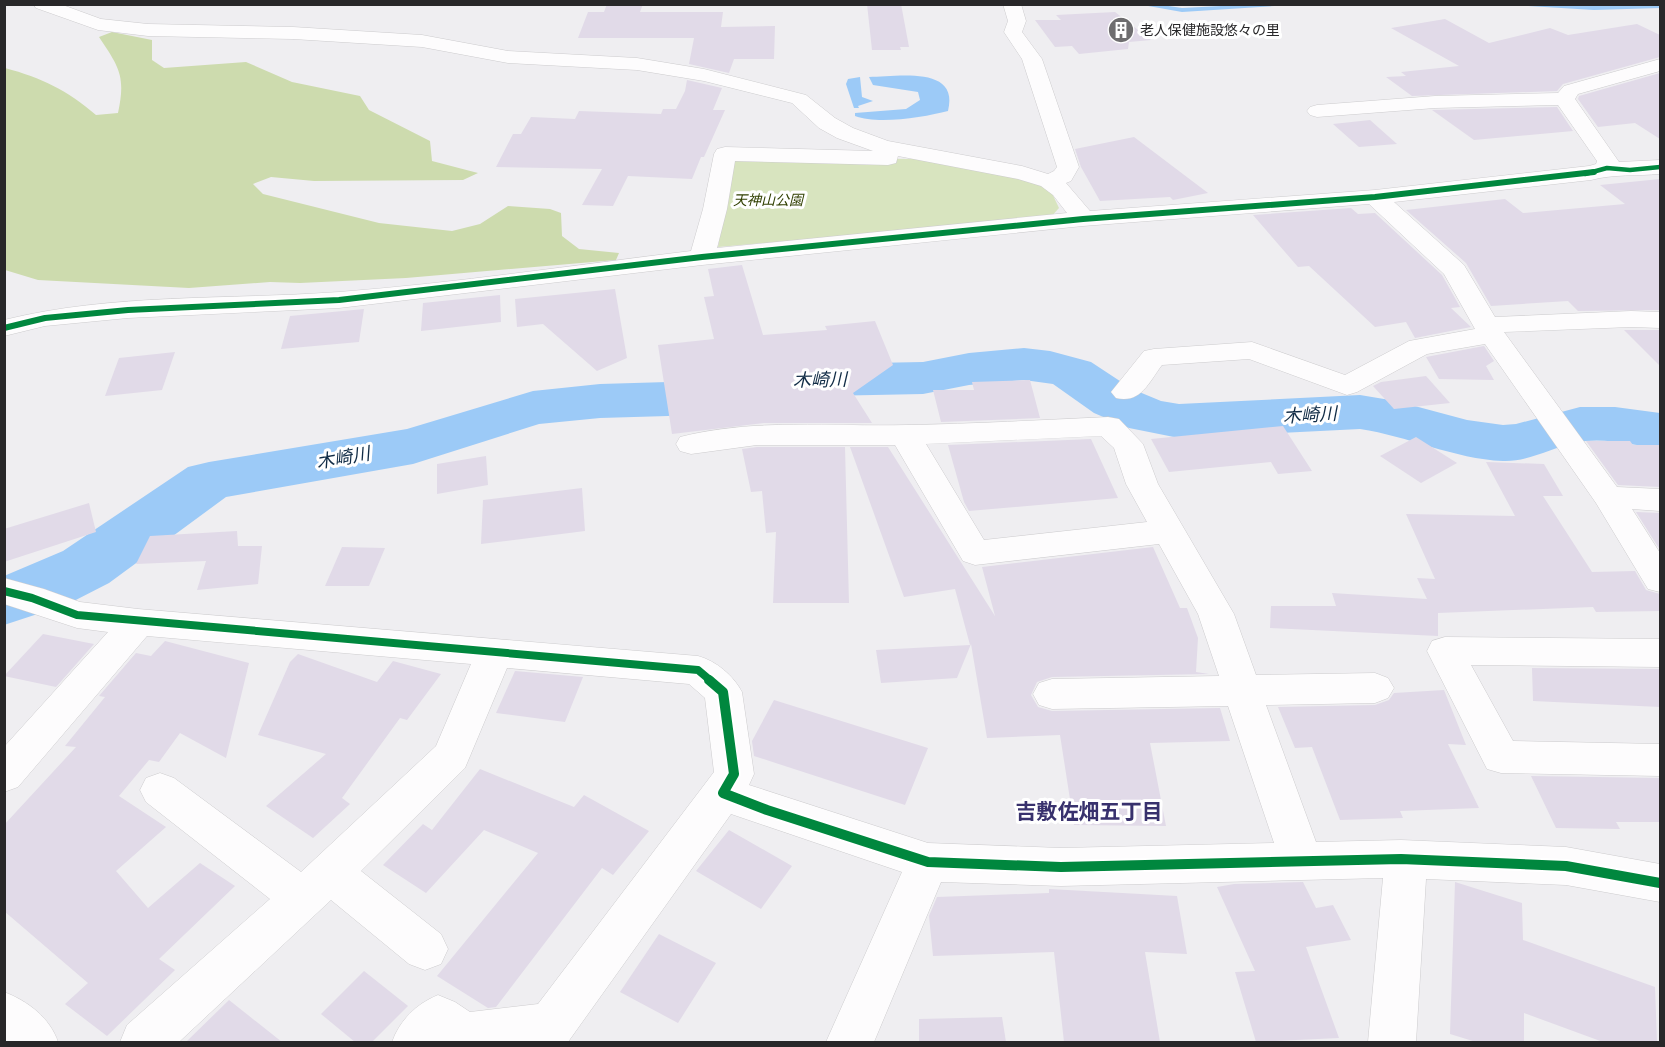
<svg xmlns="http://www.w3.org/2000/svg" width="1665" height="1047" font-family="'PT Serif','Noto Sans JP',serif">
	<style>
		.green { fill: #d8e4bf }
		.forest { fill: #cddbae }
		.water { fill: #9ccaf7 }
		.lines { fill: none; stroke-linecap: round; stroke-linejoin: round }
		.stream { fill: #9ccaf7; fill-rule: evenodd }
		.river { fill: #9ccaf7; fill-rule: evenodd }
		.building { fill: #e1dae8 }
		.street-casing { stroke: #cdccce; stroke-width: 1 }
		.street { fill: #fdfcfd; fill-rule: evenodd }
		.cycleway-far3-casing { stroke: #fff; stroke-width: 7 }
		.cycleway-far2-casing { stroke: #fff; stroke-width: 9 }
		.cycleway-far1-casing { stroke: #fff; stroke-width: 11 }
		.cycleway-casing { stroke: #fff; stroke-width: 14 }
		.cycleway-far3 { stroke: #00873e; stroke-width: 4.5 }
		.cycleway-far2 { stroke: #00873e; stroke-width: 6 }
		.cycleway-far1 { stroke: #00873e; stroke-width: 8 }
		.cycleway { stroke: #00873e; stroke-width: 10 }
		.labels { text-anchor: middle; stroke-width: 6; stroke-linejoin: round; paint-order: stroke }
		.far-poi-label { font-size: 14px; fill: #282729; stroke: #fff; text-anchor: start }
		.far-park-label { font-size: 14px; font-style: italic; fill: #303f00; stroke: #fff }
		.water-label { font-size: 18px; font-style: italic; fill: #102b45; stroke: #fff }
		.near-neighbourhood-label { font-size: 21px; font-weight: bold; fill: #38316d; stroke: #fff }
	</style>
	<rect width="100%" height="100%" fill="#efeef1"/>
	<polygon class="green" points="732,158 928,159 1036,180 1050,189 1059,208 1050,218 718,247"/>
	<path class="forest" d="M112,32L152,40V60L164,68L246,62L292,82L360,96L369,110L430,141L432,161L478,173L463,180L314,181L271,177L253,184L263,194L379,223L452,231L480,224L508,206L550,209L561,213L562,236L579,249L619,253L616,260L406,278L300,283L270,282L189,288L38,280L5,270V68C42,78 67,90 96,115L118,113C126,76 119,67 99,37Z"/>
	<g class="water">
		<polygon points="860,77 862,97 873,101 858,106 859,108 854,108 846,84 848,79"/>
		<path d="M869,77C896,77 960,65 948,111C925,117 878,125 855,116V113L906,109L920,100L918,92L873,85Z"/>
	</g>
	<g class="lines">
		<g class="stream">
			<polygon points="1137,4 1155,4 1182,8 1260,4 1307,4 1182,12"/>
			<polygon points="1497,4 1594,6 1660,4 1660,8 1594,10"/>
		</g>
		<path class="river" d="M1024,348L1050,351L1091,362L1132,389L1161,401L1179,404L1360,395L1396,401L1467,420L1503,425L1516,424L1580,407H1615L1660,413V449C1633,445 1602,436 1574,443C1551,448 1528,462 1503,461C1454,459 1408,436 1360,429L1179,438L1129,428L1094,413L1053,384L1024,380L969,385L923,394L774,397L744,405L668,416L600,418L539,424L413,464L226,497L109,583L68,604L4,625V576L63,551L188,467L209,462L407,429L533,391L600,384L668,382L738,373L770,365L923,362L969,353Z"/>
	</g>
	<g class="building">
		<polygon points="607,4 643,4 640,12 723,12 721,27 775,26 774,59 734,59 729,73 689,64 694,38 578,38 588,12 604,12"/>
		<polygon points="867,4 901,4 909,47 900,47 901,50 872,50"/>
		<polygon points="1115,12 1151,40 1129,42 1128,49 1079,54 1072,46 1055,47 1035,20 1061,20 1056,15"/>
		<polygon points="1445,19 1489,43 1550,28 1568,35 1637,24 1660,35 1660,57 1563,84 1557,91 1412,96 1386,77 1406,76 1401,72 1459,66 1391,28"/>
		<polygon points="1660,73 1660,139 1635,123 1598,127 1578,99 1579,96"/>
		<polygon points="687,80 722,88 713,110 725,110 704,157 701,157 692,179 628,176 613,206 582,205 602,169 496,167 513,134 521,134 531,117 575,119 579,111 661,114 663,109 676,109 685,91"/>
		<polygon points="1557,107 1573,131 1474,140 1432,110"/>
		<polygon points="1370,120 1397,144 1359,147 1333,124"/>
		<polygon points="1134,137 1208,193 1173,200 1170,197 1100,201 1081,167 1075,149"/>
		<polygon points="1660,179 1660,310 1578,311 1568,301 1491,306 1466,263 1406,210 1505,199 1523,213 1625,204 1600,185"/>
		<polygon points="1351,208 1358,214 1375,213 1442,275 1460,307 1451,308 1471,327 1415,338 1406,322 1375,327 1309,266 1298,267 1253,215"/>
		<polygon points="742,265 763,335 827,330 825,326 875,321 893,365 853,393 872,423 764,423 672,434 658,345 714,339 704,297 714,296 708,269"/>
		<polygon points="615,289 627,358 597,371 543,324 517,327 515,299"/>
		<polygon points="500,295 501,322 421,331 423,303"/>
		<polygon points="364,309 359,342 281,349 290,316"/>
		<polygon points="1624,330 1660,330 1660,366"/>
		<polygon points="1484,346 1494,361 1486,366 1494,380 1439,379 1426,357"/>
		<polygon points="175,352 162,390 105,396 119,358"/>
		<polygon points="1426,376 1450,403 1394,409 1373,386 1381,382"/>
		<polygon points="1030,380 1040,418 941,422 933,390 974,390 972,382"/>
		<polygon points="1283,426 1312,471 1278,474 1271,462 1169,472 1151,439"/>
		<polygon points="1416,437 1457,463 1421,483 1380,456"/>
		<polygon points="1091,439 1118,498 969,511 964,502 948,445"/>
		<polygon points="1586,441 1630,441 1633,445 1660,445 1660,487 1618,485"/>
		<polygon points="757,447 845,447 849,603 773,603 776,532 766,533 762,491 751,492 742,449"/>
		<polygon points="850,447 888,447 995,616 982,567 1153,547 1180,608 1187,608 1198,638 1196,672 1209,674 1052,677 1037,682 1031,695 1038,707 1052,711 1220,708 1230,741 1150,743 1166,826 1074,825 1060,735 987,738 971,644 957,678 881,683 876,650 970,645 955,589 904,597"/>
		<polygon points="486,456 488,485 437,494 437,464"/>
		<polygon points="1486,462 1544,464 1563,496 1543,496 1592,572 1635,571 1646,590 1660,594 1660,611 1596,612 1593,607 1438,613 1438,636 1270,628 1271,606 1336,606 1332,593 1427,599 1417,578 1435,579 1406,514 1515,516"/>
		<polygon points="582,488 585,531 481,544 483,500"/>
		<polygon points="89,503 96,532 4,562 4,529"/>
		<polygon points="1636,512 1660,513 1660,550"/>
		<polygon points="237,531 238,546 262,546 258,584 197,590 206,561 136,564 150,536"/>
		<polygon points="342,547 385,548 369,586 325,586"/>
		<polygon points="43,634 94,644 56,687 4,676"/>
		<polygon points="165,641 249,663 226,758 180,733 159,762 149,760 119,796 166,827 116,871 148,908 200,863 235,886 159,959 175,970 107,1036 65,1004 88,983 4,911 4,825 76,747 65,746 105,697 99,696 136,653 151,656"/>
		<polygon points="298,654 377,682 393,661 441,674 407,720 400,718 342,798 350,804 313,838 266,806 326,754 258,735 290,662"/>
		<polygon points="1532,668 1660,669 1660,707 1533,701"/>
		<polygon points="515,671 583,677 565,722 496,713"/>
		<polygon points="1444,690 1466,745 1448,744 1479,808 1400,811 1403,818 1340,820 1312,747 1295,748 1278,707 1375,705 1389,700 1394,693"/>
		<polygon points="774,700 928,748 905,805 754,756 752,741"/>
		<polygon points="480,769 574,807 584,795 649,831 613,875 602,868 496,1007 488,1008 437,976 538,853 484,830 426,893 383,865 423,824 432,830"/>
		<polygon points="1531,776 1660,778 1660,822 1616,822 1620,829 1556,828"/>
		<polygon points="729,830 792,866 761,909 696,871"/>
		<polygon points="1303,882 1316,908 1333,905 1351,940 1306,947 1339,1038 1256,1042 1235,972 1255,971 1217,887 1234,884"/>
		<polygon points="1455,882 1522,903 1523,940 1655,987 1657,1042 1603,1042 1524,1013 1524,1042 1476,1042 1450,1034"/>
		<polygon points="1049,889 1177,896 1187,954 1145,952 1160,1042 1064,1042 1054,952 933,956 929,916 937,897 1049,893"/>
		<polygon points="659,934 716,963 678,1023 620,992"/>
		<polygon points="364,971 408,1006 372,1042 355,1042 321,1014"/>
		<polygon points="229,1000 282,1042 186,1042"/>
		<polygon points="1002,1017 1006,1042 919,1042 919,1019"/>
	</g>
	<g class="lines">
		<g class="street-casing">
			<g id="street">
				<path d="M33,4H60L101,19L148,24L293,27L422,35L508,51L637,58L704,69L806,95L835,118L853,128L888,141L1022,166L1048,174L1054,171L1057,167L1022,59L1004,32L1008,21L1003,4H1021L1026,21L1022,32L1042,59L1079,167L1071,181L1066,183L1090,211L1375,190L1589,166L1596,164L1597,161L1558,105L1435,108L1317,117L1310,115L1307,111L1310,107L1317,105L1435,96L1558,93L1564,86L1660,59V71L1578,94L1575,99L1619,162L1660,160V174C1637,176 1614,174 1591,180L1394,202L1464,265L1495,317L1631,311L1660,312V328L1631,327L1504,332L1617,487L1660,489V511L1632,509L1660,553V592L1648,589L1596,503L1485,344L1427,354L1357,392L1347,395L1249,359L1162,365C1149,382 1141,404 1116,398L1111,392L1144,351L1154,349L1252,342L1345,375L1409,341L1475,329L1444,274L1369,204L1083,226L702,265L339,308L128,318L45,326L4,336V320C113,293 228,300 339,292C457,283 574,265 691,251L703,209L714,154L717,149L725,147L873,151L837,138L819,128L792,103L704,81L637,70L508,63L422,47L293,39L148,36L98,30L36,8ZM898,156L1018,179L1041,186L1053,195L1067,213L717,248L727,209L735,161L888,165L896,163Z"/>
				<path d="M1108,417L1119,419L1143,444L1158,484L1234,614L1256,675L1375,673L1388,678L1394,688L1388,698L1375,703L1266,705L1316,842L1401,840L1566,847L1660,864V902L1566,885L1426,879L1416,1042H1368L1383,878L1061,886L941,882L874,1042H826L902,872L731,814L568,1042H392C400,1020 416,1004 438,995L455,1002L470,1012L538,1004L714,772L705,698L689,684L507,668L465,768L361,871L441,934L448,949L441,964L425,970L409,964L331,900L179,1042H120L127,1025L270,899L146,802L140,790L146,778L160,773L174,778L301,872L436,746L471,664L147,636L18,787L4,792V747L108,632L77,628L4,604V578L44,589L80,602L138,609L698,656C716,661 733,675 742,692L754,774L749,785L928,843L1061,848L1274,843L1228,706L1052,709L1039,705L1033,694L1039,683L1052,679L1219,676L1198,614L1159,544L975,565L963,561L895,445H757L691,454L680,451L676,444L680,437C754,418 832,427 907,425C974,424 1041,420 1108,417ZM1101,436L1114,448L1126,484L1147,522L984,540L926,444Z"/>
				<polygon points="1445,637 1660,639 1660,667 1471,665 1513,741 1660,744 1660,776 1501,773 1487,769 1427,651 1432,641"/>
				<path d="M4,992C28,1001 50,1018 58,1042H4Z"/>
			</g>
		</g>
		<use href="#street" class="street"/>
		<g class="cycleway-far3-casing">
			<polyline id="cycleway-far3" points="1585,174 1607,168 1630,170 1660,167"/>
		</g>
		<g class="cycleway-far2-casing">
			<polyline id="cycleway-far2" points="4,328 45,318 128,310 339,300 702,257 1083,219 1375,197 1594,172"/>
		</g>
		<g class="cycleway-far1-casing">
			<polyline id="cycleway-far1" points="4,591 32,598 77,615 698,670 711,681"/>
		</g>
		<g class="cycleway-casing">
			<polyline id="cycleway" points="709,680 723,692 734,774 723,793 767,810 928,862 1061,867 1401,859 1566,866 1660,883"/>
		</g>
		<use href="#cycleway-far3" class="cycleway-far3"/>
		<use href="#cycleway-far2" class="cycleway-far2"/>
		<use href="#cycleway-far1" class="cycleway-far1"/>
		<use href="#cycleway" class="cycleway"/>
	</g>
	<defs>
		<g id="building-disc" transform="scale(1.35)"><circle r="9.5" fill="#6e6d6f" stroke="#fff"/><path d="M-4-6H4V6H1V3H-1V6H-4ZM-2.5-4.3h1.7v1.8h-1.7ZM.8-4.3h1.7v1.8H.8ZM-2.5-1h1.7V.8h-1.7ZM.8-1h1.7V.8H.8Z" fill="#fff"/></g>
	</defs>
	<g fill-rule="evenodd">
		<use href="#building-disc" x="1121" y="30"/>
	</g>
	<g class="labels">
		<g class="far-poi-label">
			<text x="1140" y="35">老人保健施設悠々の里</text>
		</g>
		<g class="far-park-label">
			<text x="768" y="205">天神山公園</text>
		</g>
		<g class="water-label">
			<text transform="translate(820 380) rotate(-1)" y="6">木崎川</text>
			<text transform="translate(1310 415) rotate(-3)" y="6">木崎川</text>
			<text transform="translate(343 458) rotate(-10)" y="6">木崎川</text>
		</g>
		<g class="near-neighbourhood-label">
			<text x="1089" y="819">吉敷佐畑五丁目</text>
		</g>
	</g>
	<rect width="1665" height="1047" fill="none" stroke="#282729" stroke-width="12"/>
</svg>
